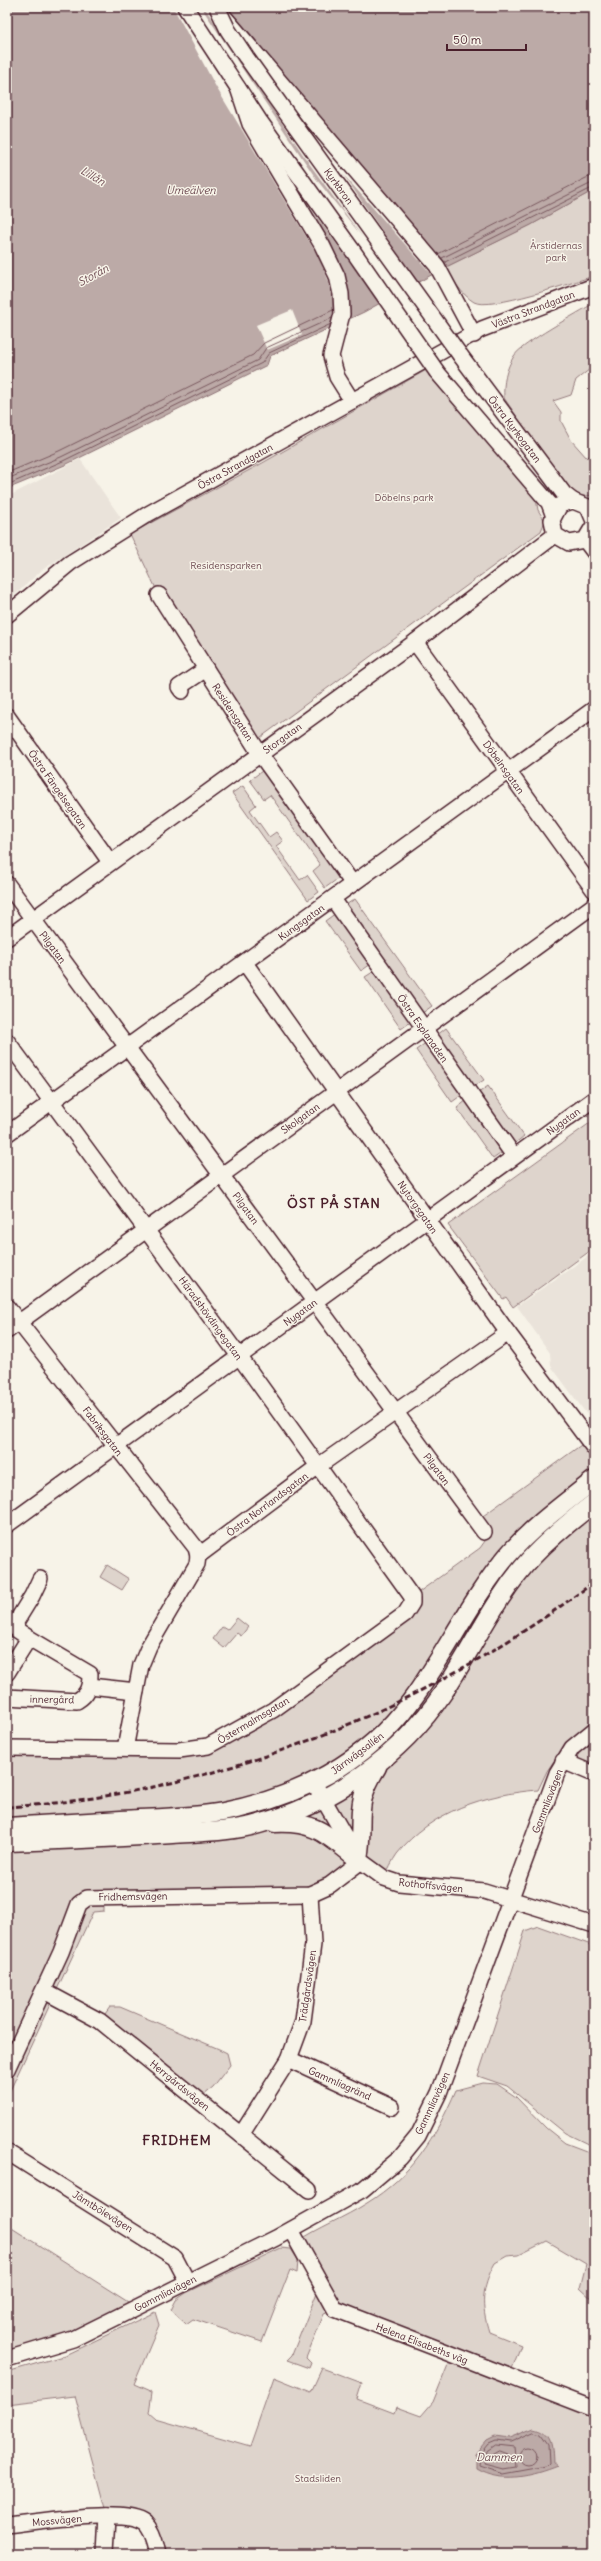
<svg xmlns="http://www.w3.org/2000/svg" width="601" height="2561" font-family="Delius,sans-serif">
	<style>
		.built { fill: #eae3da }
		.green { fill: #ded4cc; stroke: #947a7c }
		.water { fill: #bcaaa7; stroke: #8e7275 }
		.pier { fill: #f7f3e8 }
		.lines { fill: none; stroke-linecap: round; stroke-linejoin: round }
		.shore { stroke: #78575d; stroke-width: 1 }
		.minor-casing { stroke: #4a1f2b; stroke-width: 18 }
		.major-casing { stroke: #4a1f2b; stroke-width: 21 }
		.minor { stroke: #f7f3e8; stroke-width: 15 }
		.major { stroke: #f7f3e8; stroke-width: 18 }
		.rail { stroke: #4a1f2b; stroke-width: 3; stroke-dasharray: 6 3; stroke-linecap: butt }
		.minor-bridge-casing { stroke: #4a1f2b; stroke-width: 18; stroke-linecap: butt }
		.minor-bridge { stroke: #f7f3e8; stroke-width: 15 }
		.labels { text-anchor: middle; stroke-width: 3; stroke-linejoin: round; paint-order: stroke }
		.street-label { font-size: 10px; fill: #4a1f2b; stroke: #f7f3e8 }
		.park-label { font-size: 10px; fill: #6f4c53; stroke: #f7f3e8 }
		.water-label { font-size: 11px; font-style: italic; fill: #6c4950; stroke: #f7f3e8 }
		.district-label { font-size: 14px; font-weight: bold; letter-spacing: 1px; fill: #4a1f2b; stroke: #f7f3e8 }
	</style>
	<rect width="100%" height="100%" fill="#f7f3e8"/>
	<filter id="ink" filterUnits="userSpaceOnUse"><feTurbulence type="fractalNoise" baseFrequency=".025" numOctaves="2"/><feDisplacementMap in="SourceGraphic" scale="8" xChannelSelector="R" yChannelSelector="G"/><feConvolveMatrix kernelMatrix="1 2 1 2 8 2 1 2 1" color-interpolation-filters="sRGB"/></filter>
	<g filter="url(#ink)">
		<g class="built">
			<polygon points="80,459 121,518 42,570 7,602 7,497"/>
			<polygon points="594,1252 594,1424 551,1366 550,1353 517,1306"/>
		</g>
		<g class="green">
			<path d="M594,190V276C573,282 490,311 474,302C461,294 453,280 446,267L531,225Z"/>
			<path d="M594,303V366L576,380L571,395L553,401L561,412V421L571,440L587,458L594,451V494C582,499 574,495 565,486L504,398C503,383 506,369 514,356C522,343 578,313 594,303Z"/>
			<polygon points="428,369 536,499 538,510 545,521 541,531 253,743 159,595 130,534 259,465"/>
			<polygon points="266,768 343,875 325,888 313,871 320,865 270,795 264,799 250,780"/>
			<polygon points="243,786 256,805 250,810 269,837 276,832 283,841 276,846 300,880 307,875 319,892 308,900 232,793"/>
			<polygon points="355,899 432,1006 421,1014 344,906"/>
			<polygon points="336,913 371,964 361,971 325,921"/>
			<polygon points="376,970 412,1021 401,1029 365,977"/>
			<polygon points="446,1028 484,1080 473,1087 436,1036"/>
			<polygon points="427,1042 463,1094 452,1102 416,1050"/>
			<polygon points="488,1086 524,1136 514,1144 477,1094"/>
			<polygon points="467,1100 504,1151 493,1159 457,1108"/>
			<polygon points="594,1120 594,1248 513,1307 506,1297 503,1299 448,1225"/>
			<path d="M588,1440L594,1448V1769L581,1762L565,1745L547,1771L538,1790C486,1794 431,1811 397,1854C392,1861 388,1870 384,1878L360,1862L310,1894L104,1897V1911L93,1912L7,2097V1748L208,1746L405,1614L412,1597L480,1548L485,1541L484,1532L476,1521Z"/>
			<polygon points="107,1565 129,1579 122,1590 100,1577"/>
			<polygon points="237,1618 248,1627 241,1636 237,1633 224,1648 213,1639 222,1627 227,1630"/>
			<polygon points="538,1926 594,1946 594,2147 565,2133 507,2086 478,2076 525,1931"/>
			<polygon points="110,2007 120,2007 219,2049 227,2053 230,2065 213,2087 198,2099 100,2021"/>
			<path d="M482,2083L497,2084L516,2097L546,2128L565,2143L594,2154V2301L580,2288L586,2264L547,2241L519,2255L507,2256L495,2263C481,2288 481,2306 489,2332L521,2345L509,2377L594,2409V2554H159L146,2524L107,2516L75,2396L7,2404V2372L63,2356L155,2312L159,2325L134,2384L152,2392L149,2413L156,2419L250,2446L274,2377L311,2392L322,2368L362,2383L357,2399L394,2413L396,2407L421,2416L433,2402L452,2355L331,2304L327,2313L324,2314L306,2358L311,2363L309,2368L287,2360L292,2355L320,2285L297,2242C319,2227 344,2218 367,2203C411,2176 436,2137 456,2090Z"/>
			<polygon points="7,2225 136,2307 7,2358"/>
			<polygon points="281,2248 291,2249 298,2260 297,2273 290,2270 262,2342 193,2319 186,2324 171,2310 176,2300 186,2293"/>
		</g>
		<g class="water">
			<polygon points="7,7 594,7 594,190 531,225 446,267 364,312 270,356 267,365 65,465 7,489"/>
			<path d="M534,2428C553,2431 552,2446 553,2462L558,2466C533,2476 501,2484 476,2469V2453L487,2440L495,2436L509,2438Z"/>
		</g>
		<g class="pier">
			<polygon points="173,7 201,7 317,180 363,238 306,159 204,7 225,7 445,269 433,276 343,174 419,284 381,305 303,198 332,260 336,317 333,292 319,258 216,87"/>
			<polygon points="292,310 302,335 267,350 256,325"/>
		</g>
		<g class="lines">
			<g class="shore">
				<polyline points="438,254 586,178 594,176"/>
				<polyline points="442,258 594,182"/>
				<polyline points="445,262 594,187"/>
				<polyline points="7,473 59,451 253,355 264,343 333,310"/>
				<polyline points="7,479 61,457 258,360 266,348 332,318"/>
				<polyline points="7,485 63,461 262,363 269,353 331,324"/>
				<polygon points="534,2432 541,2434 548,2444 549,2463 546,2466 503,2474 479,2466 480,2454 489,2443 496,2440 510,2442"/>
				<polygon points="496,2445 514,2447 516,2467 503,2469 484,2464 487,2451"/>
				<circle cx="528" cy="2456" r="9"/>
				<polygon points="499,2451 507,2454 508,2462 491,2460 492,2455"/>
			</g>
			<g class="minor-casing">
				<g id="minor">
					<polyline points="185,7 259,120 353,251"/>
					<polyline points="222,14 437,266 474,335"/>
					<polyline points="238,88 250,124 322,245 337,276 341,294 342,314 331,356 337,377 352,401"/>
					<polyline points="460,355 564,494 573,501"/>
					<polyline points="437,372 549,503 553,514"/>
					<polyline points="594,521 588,507 573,501 560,505 552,520 555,535 569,543 585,540 594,525"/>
					<polyline points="585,540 594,552"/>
					<polyline points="159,595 260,754 353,884"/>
					<polyline points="7,615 70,563 148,514 482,329 594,286"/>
					<polyline points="415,642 594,890"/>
					<polyline points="182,691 179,687 206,669"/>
					<polyline points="7,716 110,862"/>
					<polyline points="7,884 484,1532"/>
					<polyline points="333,899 514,1156"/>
					<polyline points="7,938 415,642 555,535"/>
					<polyline points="245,963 508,1333 594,1448"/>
					<polyline points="7,1041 239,1356 412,1597 412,1603 405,1614 273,1710 208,1746 179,1750 7,1748"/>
					<polyline points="7,1134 594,709"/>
					<polyline points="7,1307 196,1548 198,1556"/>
					<polyline points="7,1331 594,905"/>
					<polyline points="7,1525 594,1099"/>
					<polyline points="29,1638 17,1630 16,1622 32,1596 40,1579"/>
					<path d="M7,1673L29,1638L90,1674C90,1687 88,1694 77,1701L7,1697"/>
					<polyline points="90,1686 136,1691"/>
					<polyline points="125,1749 141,1665 149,1646 197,1564 198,1556 317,1467 508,1333"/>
					<polyline points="563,1761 594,1774"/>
					<polyline points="314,1783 358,1859 384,1878 399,1883 484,1891 594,1925"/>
					<polyline points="44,1991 100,2021 309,2190"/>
					<polyline points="289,2059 392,2107"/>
					<polyline points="7,2069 61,1952 79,1904 87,1898 310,1894 330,1885 360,1862"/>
					<polyline points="241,2135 289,2059 303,2021 313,1944 310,1894"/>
					<polyline points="7,2152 175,2258 187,2281"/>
					<polyline points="291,2230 335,2309 594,2409"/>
					<polyline points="7,2359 73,2339 276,2238 362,2190 400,2158 418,2136 439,2093 557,1773 572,1748 594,1730"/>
					<path d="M7,2525C34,2522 127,2507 146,2523C154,2531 157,2544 159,2554"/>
					<polyline points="105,2554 107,2516"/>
				</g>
			</g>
			<g class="major-casing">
				<g id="major">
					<path d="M275,1823C316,1821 327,1835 358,1859C365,1819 352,1806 377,1767"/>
					<path d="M7,1827C45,1825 83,1822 121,1820C154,1818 189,1818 223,1812C296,1798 366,1763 411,1701C446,1654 470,1600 508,1555C534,1525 564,1504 594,1480"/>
					<path d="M7,1842C62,1840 117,1838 172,1834C200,1832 231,1832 259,1824C332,1804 401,1756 443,1693C473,1648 496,1595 533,1556C552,1536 573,1519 594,1503"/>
				</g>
			</g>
			<use href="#minor" class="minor"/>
			<use href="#major" class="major"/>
			<path class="rail" d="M7,1807C218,1795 427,1708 594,1582"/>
			<g class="minor-bridge-casing">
				<g id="minor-bridge">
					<polyline points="217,7 228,30 246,57 460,355"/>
					<polyline points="353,251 437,372"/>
				</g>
			</g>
			<use href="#minor-bridge" class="minor-bridge"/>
		</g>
	</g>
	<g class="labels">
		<g class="street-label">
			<text transform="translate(339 186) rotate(54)" y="4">Kyrkbron</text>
			<text transform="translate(533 309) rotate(-21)" y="4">Västra Strandgatan</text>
			<text transform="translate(515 429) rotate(53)" y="4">Östra Kyrkogatan</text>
			<text transform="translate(235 466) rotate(-29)" y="4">Östra Strandgatan</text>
			<text transform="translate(233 712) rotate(57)" y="4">Residensgatan</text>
			<text transform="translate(282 738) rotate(-36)" y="4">Storgatan</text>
			<text transform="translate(504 767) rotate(54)" y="4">Döbelnsgatan</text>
			<text transform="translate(58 789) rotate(55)" y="4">Östra Fängelsegatan</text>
			<text transform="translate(301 922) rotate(-36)" y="4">Kungsgatan</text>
			<text transform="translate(53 947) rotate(53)" y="4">Pilgatan</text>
			<text transform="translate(423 1028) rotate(55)" y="4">Östra Esplanaden</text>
			<text transform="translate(300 1118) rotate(-36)" y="4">Skolgatan</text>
			<text transform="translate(563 1121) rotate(-36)" y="4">Nygatan</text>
			<text transform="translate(418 1207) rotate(55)" y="4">Nytorgsgatan</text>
			<text transform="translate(246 1208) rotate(54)" y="4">Pilgatan</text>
			<text transform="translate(300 1312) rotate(-36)" y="4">Nygatan</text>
			<text transform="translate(211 1318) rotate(54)" y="4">Häradshövdingegatan</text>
			<text transform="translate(103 1431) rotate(53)" y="4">Fabriksgatan</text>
			<text transform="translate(437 1469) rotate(53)" y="4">Pilgatan</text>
			<text transform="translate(267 1504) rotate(-37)" y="4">Östra Norrlandsgatan</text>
			<text transform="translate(52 1699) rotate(1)" y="4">innergård</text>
			<text transform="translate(253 1720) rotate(-31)" y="4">Östermalmsgatan</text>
			<text transform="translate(357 1753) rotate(-37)" y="4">Järnvägsallén</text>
			<text transform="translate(547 1801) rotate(-69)" y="4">Gammliavägen</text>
			<text transform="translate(431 1885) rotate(6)" y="4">Rothoffsvägen</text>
			<text transform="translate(133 1896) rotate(-1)" y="4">Fridhemsvägen</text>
			<text transform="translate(307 1986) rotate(-82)" y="4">Trädgårdsvägen</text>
			<text transform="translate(340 2083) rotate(24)" y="4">Gammliagränd</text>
			<text transform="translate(180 2085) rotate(39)" y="4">Herrgårdsvägen</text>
			<text transform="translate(432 2103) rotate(-65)" y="4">Gammliavägen</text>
			<text transform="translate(103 2211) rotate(32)" y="4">Jämtbölevägen</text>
			<text transform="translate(165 2293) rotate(-27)" y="4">Gammliavägen</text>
			<text transform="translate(422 2343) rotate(21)" y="4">Helena Elisabeths väg</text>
			<text transform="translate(57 2520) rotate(-5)" y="4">Mossvägen</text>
		</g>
		<g class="park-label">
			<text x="556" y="249">Årstidernas<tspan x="556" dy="12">park</tspan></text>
			<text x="404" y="501">Döbelns park</text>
			<text x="226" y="569">Residensparken</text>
			<text x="318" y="2482">Stadsliden</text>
		</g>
		<g class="water-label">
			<text transform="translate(93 176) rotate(31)" y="4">Lillån</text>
			<text x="191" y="194">Umeälven</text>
			<text transform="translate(93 275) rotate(-29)" y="4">Storån</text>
			<text x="499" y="2461">Dammen</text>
		</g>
		<g class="district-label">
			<text x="334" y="1208">ÖST PÅ STAN</text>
			<text x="177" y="2145">FRIDHEM</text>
		</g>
	</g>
	<rect width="601" height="2561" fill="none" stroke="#f7f3e8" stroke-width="24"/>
	<rect x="12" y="12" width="577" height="2537" fill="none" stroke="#4a1f2b" stroke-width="1.5" filter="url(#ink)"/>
	<path d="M447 44v6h79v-6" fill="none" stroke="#4a1f2b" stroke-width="2"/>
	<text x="453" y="44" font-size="12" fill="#4a1f2b" stroke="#f7f3e8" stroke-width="3" paint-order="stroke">50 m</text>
</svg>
